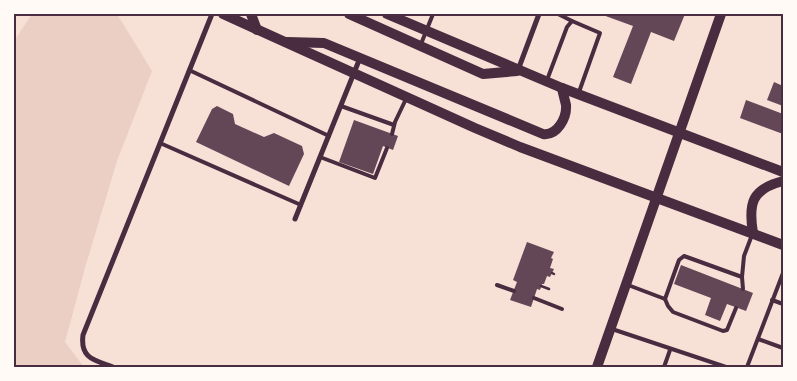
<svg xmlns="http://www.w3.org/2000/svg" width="797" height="381" font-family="Signika,sans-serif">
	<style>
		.green { fill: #ebcfc5 }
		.building { fill: #644757 }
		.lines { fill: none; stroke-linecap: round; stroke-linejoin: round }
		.path { stroke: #4a2c40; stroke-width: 2.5 }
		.service { stroke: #4a2c40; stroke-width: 4 }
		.minor { stroke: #4a2c40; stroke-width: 5 }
		.secondary { stroke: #4a2c40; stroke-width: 10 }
		.neatline { fill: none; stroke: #4a2c40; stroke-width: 2 }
	</style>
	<rect width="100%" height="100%" fill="#f7e1d7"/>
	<polygon class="green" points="32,14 117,14 152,71 117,161 85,268 65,342 84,367 14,367 14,41"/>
	<g class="building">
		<polygon points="600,14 685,14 674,41 651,32 631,84 613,77 633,26"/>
		<polygon points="774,82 783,86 783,106 767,100"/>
		<polygon points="746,100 783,114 783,134 740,118"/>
		<polygon points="217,106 233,114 235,124 264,137 274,133 302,146 304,154 289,186 196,142 212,109"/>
		<polygon points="354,120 398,136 393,150 383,146 373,174 339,162"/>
		<polygon points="527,242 554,252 551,258 553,259 550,268 554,269 550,277 547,276 544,284 542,284 540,290 537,289 531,307 510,300 517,282 513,280"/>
		<polygon points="681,265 753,293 746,311 727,304 720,321 705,315 711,298 674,284"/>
	</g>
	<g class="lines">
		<g class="path">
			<polyline points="552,273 554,274"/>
			<polyline points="541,286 549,289"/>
		</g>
		<g class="service">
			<polyline points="558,14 572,21"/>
			<polyline points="421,44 433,14"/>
			<polyline points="189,70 329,136"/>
			<polyline points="547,80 567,27 572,21 600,33 579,92"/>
			<polyline points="341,106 394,125"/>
			<polyline points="392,134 395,122 406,99"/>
			<polyline points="160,143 301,205"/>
			<polyline points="320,157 375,178 387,148"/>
			<polyline points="742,277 743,289"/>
			<polyline points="497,285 514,291"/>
			<polyline points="628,285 665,299 679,260 684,256 742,277 744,256 752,235"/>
			<polyline points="534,298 562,309"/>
			<polyline points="665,299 668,306 673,312 723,331 727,330 736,308"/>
			<polyline points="772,300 783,304"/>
			<polyline points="612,329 726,367"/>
			<polyline points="758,339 783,348"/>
			<polyline points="664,367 670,350"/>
			<polyline points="747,367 783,273"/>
		</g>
		<g class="minor">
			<polyline points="518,70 539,14"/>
			<polyline points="295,219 360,58"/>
			<path d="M113,367C95,360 80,359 83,335L212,14"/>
		</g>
		<g class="secondary">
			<polyline points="223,14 475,128 520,147 783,245"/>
			<polyline points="251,14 257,30"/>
			<polyline points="349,14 483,74 517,71"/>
			<polyline points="387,14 562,88 783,172"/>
			<path d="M287,42L324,43L543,134C557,136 567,118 566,105C565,100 563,94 562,88"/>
			<path d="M753,233C748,203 752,189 783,181"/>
			<polyline points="597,367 721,14"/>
		</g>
	</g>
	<rect width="797" height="381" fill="none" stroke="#fffaf5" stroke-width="30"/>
	<rect x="15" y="15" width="767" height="351" class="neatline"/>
</svg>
